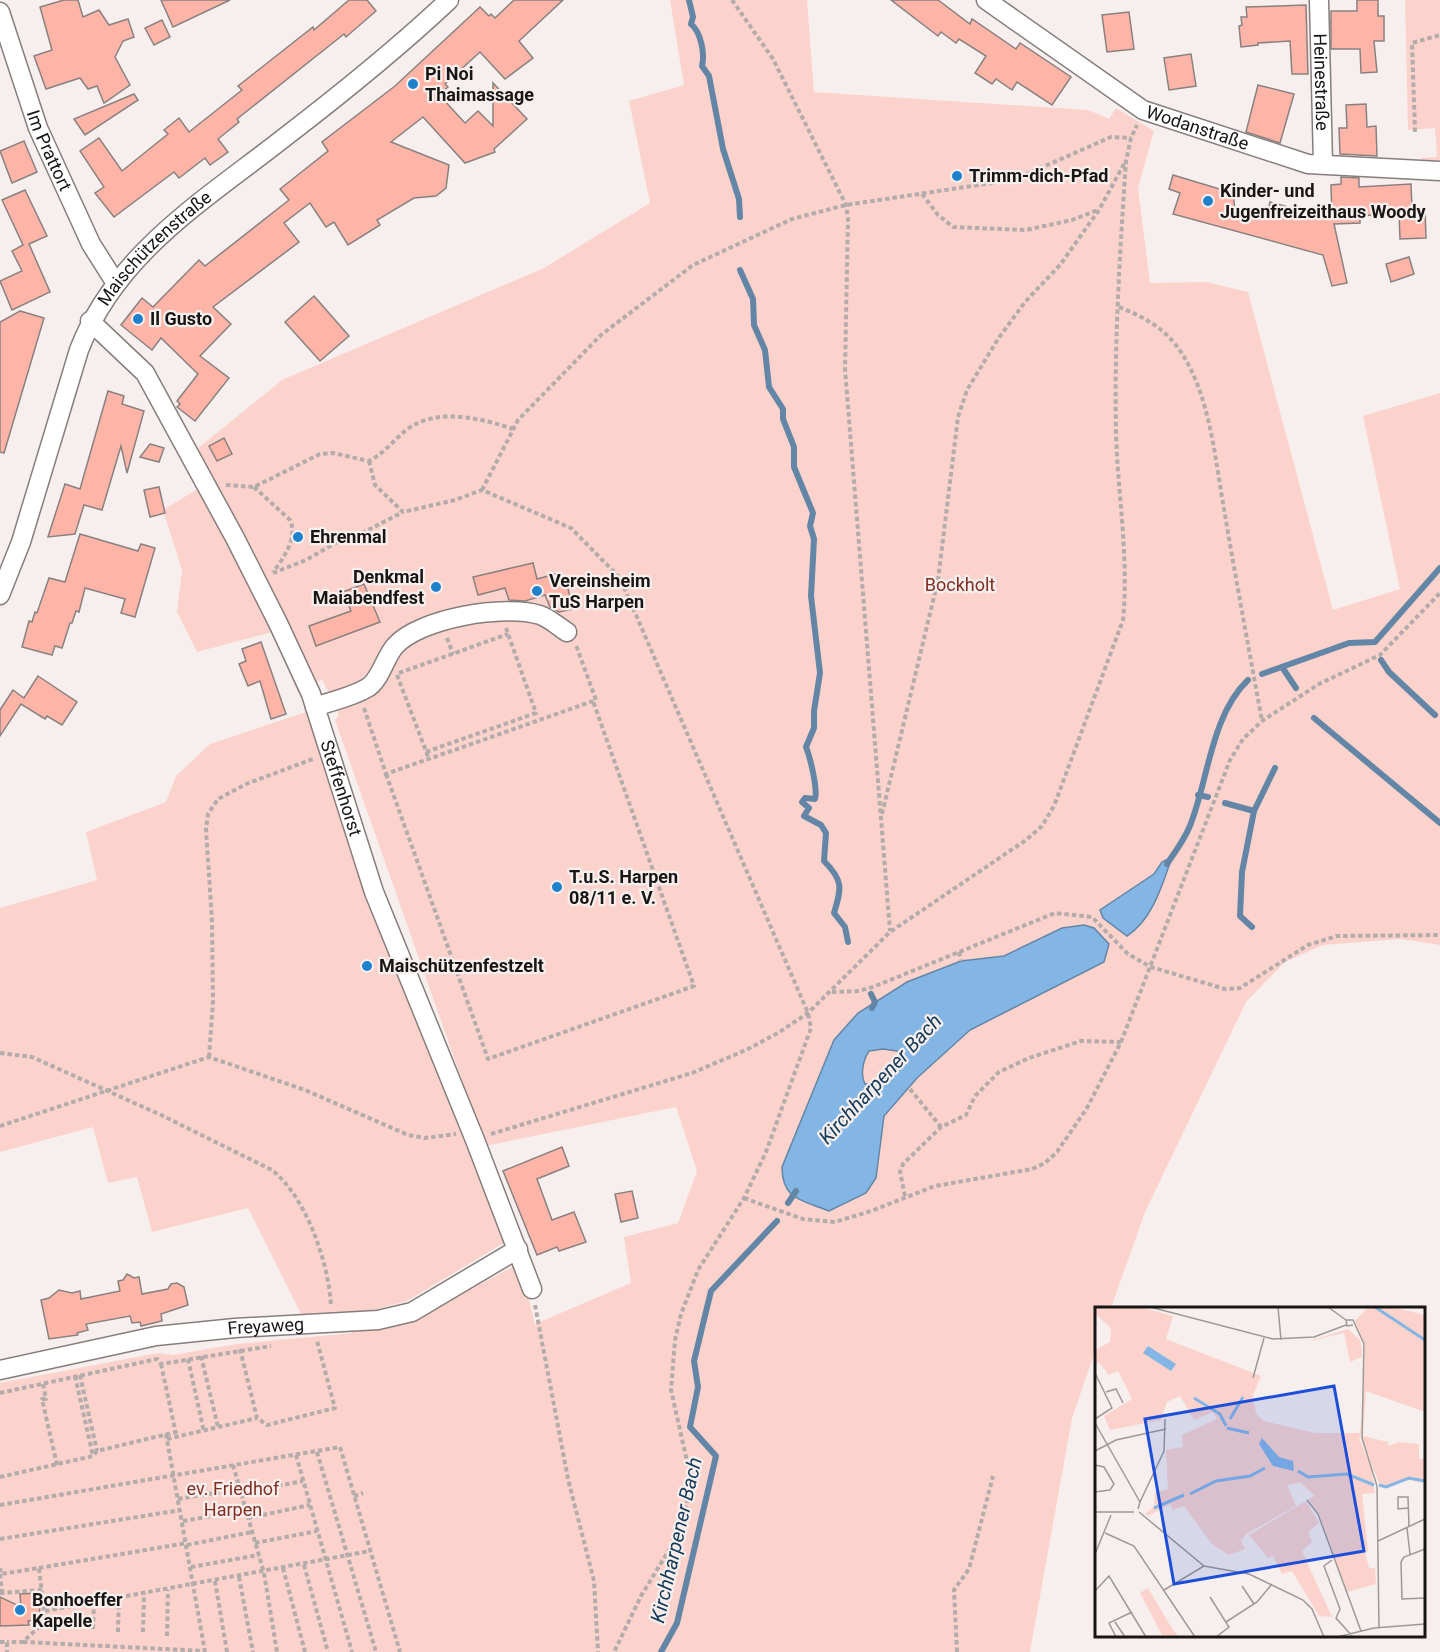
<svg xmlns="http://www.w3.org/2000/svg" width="1440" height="1652" font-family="Roboto,sans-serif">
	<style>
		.green { fill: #fcd3cc; fill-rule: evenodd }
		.water { fill: #83b6e5; stroke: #6386a7; stroke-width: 1.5; fill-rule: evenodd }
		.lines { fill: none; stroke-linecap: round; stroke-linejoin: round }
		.stream { stroke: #6386a7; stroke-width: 6 }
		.building { fill: #feb5a8; stroke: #898180; stroke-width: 1.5 }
		.minor-casing { stroke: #867e7d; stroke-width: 21 }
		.path { stroke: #b3acab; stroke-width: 4; stroke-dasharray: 4.5 3; stroke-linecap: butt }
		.minor { stroke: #fff; stroke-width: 18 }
		.poi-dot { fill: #1d81cc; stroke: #f7efed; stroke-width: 2 }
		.labels { text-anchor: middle; stroke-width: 4.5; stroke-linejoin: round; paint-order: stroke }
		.poi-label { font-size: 18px; font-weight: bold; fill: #181615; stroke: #f7efed; text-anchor: start }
		.street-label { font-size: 18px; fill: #181615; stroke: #f7efed }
		.park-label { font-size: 18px; fill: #812d22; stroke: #f7efed }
		.water-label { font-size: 20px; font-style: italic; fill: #143a5a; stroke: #f7efed }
		.inset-river { fill: none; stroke: #83b6e5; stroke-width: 3 }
		.inset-road { fill: none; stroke: #9e9897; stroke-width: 1.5 }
		.view { fill: #1d4ed8; fill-opacity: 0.15; stroke: #1d4ed8; stroke-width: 3 }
		.inset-edge { fill: none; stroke: #181615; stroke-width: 3 }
	</style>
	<rect width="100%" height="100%" fill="#f7efed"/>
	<g class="green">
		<path d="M670,0H807L814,92L1088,110L1109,119L1116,108L1154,131L1138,188L1150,283L1206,282L1248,292L1333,610L1400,589L1363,416L1440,393V945L1400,939L1323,945L1285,962L1246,1002L1145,1212L1111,1308H1096V1349L1072,1418L1030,1652H0V1383L158,1353L172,1355L237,1344L352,1333V1330L414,1319L520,1263L535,1324L631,1283L624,1237L678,1223L697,1171L676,1107L485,1146L335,720L339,715L322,679L298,693L272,632L197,652L177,612L182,570L163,510L209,482L192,453L282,380L544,268L650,203L629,101L684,85ZM1062,928L1104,962L970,1030L917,1078L884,1116L876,1178L834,1040L858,1013L907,982L961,961L1004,956Z"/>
		<polygon points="1405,0 1440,0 1440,165 1421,165 1421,158 1437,157 1435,128 1408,130"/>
		<polygon points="309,711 368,892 507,1241 407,1301 350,1316 303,1318 248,1208 152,1232 137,1177 108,1183 93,1127 0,1152 0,908 97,880 86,832 166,802 176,776 210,744"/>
		<path d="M883,1049L897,1051L903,1060L880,1083L865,1084C860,1075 863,1060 869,1051Z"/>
	</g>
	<g class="water">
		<path d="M1172,857C1162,885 1153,919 1127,936L1103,918L1100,910L1154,874L1162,862Z"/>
		<path d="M1084,925L1094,928L1109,944L1104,962L970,1030L917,1078L884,1116L876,1178L866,1193L829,1211C802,1200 782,1200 782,1167L834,1040L858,1013L907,982L961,961L1004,956L1062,928ZM883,1049L897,1051L903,1060L880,1083L865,1084C860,1075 863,1060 869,1051Z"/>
	</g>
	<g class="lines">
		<g class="stream">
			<path d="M689,0L693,17L691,24C701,32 705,54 702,66L709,76L723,149L739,199L740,217"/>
			<path d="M740,270L753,299L754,325L765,350L769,387L783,409V419L794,447V467L813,513L810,526L814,539L811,596L820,673L814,711V728L806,747C810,757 818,789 815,799L805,798L802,802L809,808L804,816L821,825L826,833L824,861C843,880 842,887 834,913L845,927L848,942"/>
			<polyline points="1381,660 1389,672 1435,715"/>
			<polyline points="1282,667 1296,688"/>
			<polyline points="1262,674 1349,643 1375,642 1440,568"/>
			<polyline points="1314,718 1440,823"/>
			<polyline points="1198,795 1208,797"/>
			<polyline points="1225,803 1254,811 1242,872 1240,916 1252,927"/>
			<polyline points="1254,811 1275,768"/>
			<path d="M1167,864C1175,852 1184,840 1189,828C1208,784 1210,716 1248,680"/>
			<polyline points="871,994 875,1002 872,1008"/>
			<polyline points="788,1203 796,1191"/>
			<polyline points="661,1652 677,1623 716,1456 690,1427 698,1387 694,1361 711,1291 777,1221"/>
		</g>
	</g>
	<g class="building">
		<polygon points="64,0 78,0 83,17 99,10 109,25 128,19 134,37 123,41 115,57 130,85 104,103 97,86 88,89 80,78 46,89 34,56 52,50 40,7"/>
		<polygon points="161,0 230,0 173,27"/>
		<polygon points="349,0 367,0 376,11 346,37 344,34 237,119 239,122 218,139 228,152 210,165 205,158 179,178 174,172 114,217 95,193 104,187 80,151 99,138 122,171 168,134 164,130 179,118 189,132 242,90 238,86 313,27 314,30"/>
		<polygon points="514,0 563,0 519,41 533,58 505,79 480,52 445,84 448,87 442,92 445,96 442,98 465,123 478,111 493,126 493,83 527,119 494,149 495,152 465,163 423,117 391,142 449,165 446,188 436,196 414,198 377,220 380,225 348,245 334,222 326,227 310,203 284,223 299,242 213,307 231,324 200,356 229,378 195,421 177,407 180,404 177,401 198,374 161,338 152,350 121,325 142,298 153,307 199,260 205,266 289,200 280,189 328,151 322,142 395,86 480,7 489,16 491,14 495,18"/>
		<polygon points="891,0 938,0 970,24 972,19 1016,49 1020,43 1071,77 1052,105 1017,82 1012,90 996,79 992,84 975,73 986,56 959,39 956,43 941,32 938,36"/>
		<polygon points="1357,0 1378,0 1378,16 1384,16 1384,41 1374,41 1377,72 1361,73 1360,49 1331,49 1331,11 1357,11"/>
		<polygon points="1306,5 1308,74 1292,74 1290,41 1258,43 1258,45 1241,47 1239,26 1242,25 1241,17 1247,17 1246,7"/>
		<polygon points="1129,12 1134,49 1107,52 1102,15"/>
		<polygon points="162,20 170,37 154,45 145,28"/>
		<polygon points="1191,54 1196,86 1169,90 1164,58"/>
		<polygon points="1258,85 1294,94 1280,143 1246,132"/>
		<polygon points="134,94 138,100 85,135 74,119"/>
		<polygon points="1366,104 1367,127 1376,126 1377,156 1340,154 1339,128 1347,128 1346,105"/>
		<polygon points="24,141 37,172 12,183 0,151"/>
		<polygon points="1173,175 1233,193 1235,210 1266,219 1270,202 1332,219 1331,185 1341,184 1341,177 1359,178 1359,187 1411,184 1412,209 1425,209 1426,238 1400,239 1399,213 1360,216 1360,223 1334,224 1347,283 1332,286 1323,255 1173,214 1180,193 1169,189"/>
		<polygon points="25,190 47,236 29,244 50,292 12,310 0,281 22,271 12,251 23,245 2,200"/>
		<polygon points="1409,257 1414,274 1391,282 1386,264"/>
		<polygon points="314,296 349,336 320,361 285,322"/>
		<polygon points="20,311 44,318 4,453 0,452 0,322"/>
		<polygon points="108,391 124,396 122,404 144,411 127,473 121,446 102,510 84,505 75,534 48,537 65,484 80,489"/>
		<polygon points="224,438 232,454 217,461 209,446"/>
		<polygon points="150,444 164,448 159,462 140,457"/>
		<polygon points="159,487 165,513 150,517 144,490"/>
		<polygon points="80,534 138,551 141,544 155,548 135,617 121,613 125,599 85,588 79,612 76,611 72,623 70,623 62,648 55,646 52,655 22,647 29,621 32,622 35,612 37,613 49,578 65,582"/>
		<polygon points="533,563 537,579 559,573 563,587 567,585 573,609 559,612 550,607 545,595 525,601 509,600 505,588 478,595 473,577"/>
		<polygon points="364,584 380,622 316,646 309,626 351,611 343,592"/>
		<polygon points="261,642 286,714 271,719 260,681 248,686 239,664 246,661 242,649"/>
		<polygon points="38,676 77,702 62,725 47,716 45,719 21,704 0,736 0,710 13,690 24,698"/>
		<polygon points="562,1147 569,1166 537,1179 552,1220 574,1212 586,1242 559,1251 557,1247 537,1255 503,1171"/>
		<polygon points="632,1191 638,1218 621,1222 615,1194"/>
		<polygon points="127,1274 134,1278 139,1277 142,1294 168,1289 171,1284 177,1283 184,1287 188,1305 161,1314 162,1321 141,1326 140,1322 132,1323 130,1316 86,1324 88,1330 77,1333 78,1335 49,1339 41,1300 49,1298 59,1290 72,1293 80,1291 81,1299 120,1291 118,1281 123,1280"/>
		<polygon points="39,1593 40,1620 28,1621 29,1625 0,1626 0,1597 21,1607 20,1594"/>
	</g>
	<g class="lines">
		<g class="minor-casing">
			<g id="minor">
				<path id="s1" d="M986,0L1143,110L1308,164L1440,171"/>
				<path id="s2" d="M1319,0L1323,164"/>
				<path id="s3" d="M0,12L38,128L91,244L115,282"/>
				<path id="s4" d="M90,321L145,373L235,538L278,623L311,694L374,892L475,1140L532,1289"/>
				<path id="s5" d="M0,595L21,542L79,350C117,252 205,200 285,137C341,94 397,49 449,0"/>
				<path d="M315,707C332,701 352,697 367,688C380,681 385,657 395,646C420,618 505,604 540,615C549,618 559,627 567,632"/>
				<path id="s6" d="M0,1370L156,1336L235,1328L378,1320L412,1312L518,1249"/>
			</g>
		</g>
		<g class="path">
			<polyline points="732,0 773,59 846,205 848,218 845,369 890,931"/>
			<polyline points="1415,132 1412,43 1440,35"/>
			<polyline points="922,194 938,215 953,227 1026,230 1072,220 1098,210"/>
			<path d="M1119,307C1144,317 1165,328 1181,352C1210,396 1215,458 1224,509C1236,580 1249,650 1262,721"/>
			<polyline points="369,461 375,485 403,512 455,500 482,490 571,528 620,578 808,1013 811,1028 766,1152 744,1198 698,1270 681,1314 675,1340 671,1390 691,1479 686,1506 672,1545 641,1596 614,1652"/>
			<path d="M226,485L254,487L320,454L333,453L369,461C385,453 395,438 409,428C438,408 481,418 513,429"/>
			<path d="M254,487L290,520C298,537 284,558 273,572"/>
			<polyline points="482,490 518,420 601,335 693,265 792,219 846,205 992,183 1027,174 1111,137 1131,138"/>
			<polyline points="273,573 306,560 341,540 364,532 403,512"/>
			<polyline points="447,638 453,654"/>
			<polyline points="399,673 508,634"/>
			<polyline points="397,675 429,759"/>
			<polyline points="364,708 386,774 596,700 576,645"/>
			<polyline points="426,752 536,713 506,628"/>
			<polyline points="386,774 488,1059 694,986 593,701"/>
			<polyline points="882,814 938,580 958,417 967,390 998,339 1025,302 1060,265 1099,210 1124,164"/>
			<polyline points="959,952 961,961"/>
			<polyline points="832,992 859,991 873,987 1055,913 1092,917 1128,954 1151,967 1225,989 1240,988 1308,945 1337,936 1440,935"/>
			<path d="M0,1053L32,1057L161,1115L272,1170C306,1197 329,1263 331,1306"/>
			<polyline points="209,1057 213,1001 212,922 206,829 208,814 218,799 246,784 313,759"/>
			<polyline points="910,1089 941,1127"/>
			<polyline points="0,1126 209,1057 305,1090 408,1135 425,1138 456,1134"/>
			<path d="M491,1134L692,1073L746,1050L778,1033L808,1013L890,932L1026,840L1042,826L1054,806L1123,620C1129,558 1118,496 1116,434C1114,343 1120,251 1126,161L1131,138L1137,125"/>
			<polyline points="905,1196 900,1172 903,1164 941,1127 966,1115 975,1096 999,1072 1029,1058 1081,1041 1121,1042"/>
			<polyline points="744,1198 803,1219 835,1222 871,1211 935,1186 1032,1169 1045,1163 1057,1152 1087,1108 1121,1042 1230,760 1243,739 1262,721 1319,684 1380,655 1440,593"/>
			<polyline points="535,1305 568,1479 594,1581 598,1652"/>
			<polyline points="240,1349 257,1418 267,1425 335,1408 317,1341"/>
			<polyline points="201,1356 218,1427"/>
			<polyline points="188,1359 204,1432"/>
			<polyline points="161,1364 176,1434"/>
			<polyline points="80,1375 97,1451"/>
			<polyline points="75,1376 93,1456"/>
			<polyline points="43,1384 46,1399 42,1399 57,1465"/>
			<polyline points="0,1393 157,1359 161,1364 271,1346"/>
			<polyline points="166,1434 205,1652"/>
			<polyline points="167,1439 257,1418"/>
			<polyline points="317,1452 376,1652"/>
			<polyline points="296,1455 352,1652"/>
			<polyline points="233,1465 264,1573 277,1652"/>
			<polyline points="0,1477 93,1456 97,1451 176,1432"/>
			<polyline points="241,1493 303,1481"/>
			<polyline points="354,1496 363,1493"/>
			<polyline points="178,1499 240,1489"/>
			<polyline points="0,1505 340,1447 400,1652"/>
			<polyline points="248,1518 310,1505"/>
			<polyline points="183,1521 246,1510"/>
			<polyline points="0,1539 181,1510"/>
			<polyline points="255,1543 317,1531"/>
			<polyline points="187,1545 252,1532"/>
			<polyline points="304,1565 328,1652"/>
			<polyline points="191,1567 259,1555"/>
			<polyline points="0,1568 1,1574 39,1568 45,1621 23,1642 7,1642"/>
			<polyline points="39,1568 187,1543"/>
			<polyline points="283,1568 305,1652"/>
			<polyline points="0,1574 2,1592"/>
			<polyline points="239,1577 253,1652"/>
			<polyline points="215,1581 227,1652"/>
			<polyline points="0,1593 42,1590"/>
			<polyline points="45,1611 370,1551"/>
			<polyline points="93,1629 94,1604"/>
			<polyline points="118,1632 119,1598"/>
			<polyline points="143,1632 144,1594"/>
			<polyline points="167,1636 168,1590"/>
			<polyline points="0,1642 7,1642 7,1652"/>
			<polyline points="23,1642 205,1651"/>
			<polyline points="957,1652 954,1590 969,1569 993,1476"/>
		</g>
		<use href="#minor" class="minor"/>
	</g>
	<g class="poi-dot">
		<circle cx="413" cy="84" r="6"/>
		<circle cx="957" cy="176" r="6"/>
		<circle cx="1208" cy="201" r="6"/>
		<circle cx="138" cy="319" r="6"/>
		<circle cx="298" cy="537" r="6"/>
		<circle cx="436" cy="587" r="6"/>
		<circle cx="537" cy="591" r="6"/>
		<circle cx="557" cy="887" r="6"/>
		<circle cx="367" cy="966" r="6"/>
		<circle cx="20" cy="1610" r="6"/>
	</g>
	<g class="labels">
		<g class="poi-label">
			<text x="425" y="80">Pi Noi<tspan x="425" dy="21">Thaimassage</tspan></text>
			<text x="969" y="182">Trimm-dich-Pfad</text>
			<text x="1220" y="197">Kinder- und<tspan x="1220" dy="21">Jugenfreizeithaus Woody</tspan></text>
			<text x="150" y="325">Il Gusto</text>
			<text x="310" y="543">Ehrenmal</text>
			<text x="424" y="583" text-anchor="end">Denkmal<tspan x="424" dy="21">Maiabendfest</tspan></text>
			<text x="549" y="587">Vereinsheim<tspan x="549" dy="21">TuS Harpen</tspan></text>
			<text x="569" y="883">T.u.S. Harpen<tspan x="569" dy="21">08/11 e. V.</tspan></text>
			<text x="379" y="972">Maischützenfestzelt</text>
			<text x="32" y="1606">Bonhoeffer<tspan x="32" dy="21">Kapelle</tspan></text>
		</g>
		<g class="street-label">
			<text dy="6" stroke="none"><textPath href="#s2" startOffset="82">Heinestraße</textPath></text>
			<text dy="6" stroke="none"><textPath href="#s1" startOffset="249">Wodanstraße</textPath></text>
			<text dy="6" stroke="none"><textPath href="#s3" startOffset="147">Im Prattort</textPath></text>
			<text dy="6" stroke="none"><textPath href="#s5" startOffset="386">Maischützenstraße</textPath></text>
			<text dy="6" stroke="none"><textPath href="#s4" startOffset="536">Steffenhorst</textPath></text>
			<text dy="6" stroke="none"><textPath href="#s6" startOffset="270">Freyaweg</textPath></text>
		</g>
		<g class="park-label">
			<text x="960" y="591">Bockholt</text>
			<text x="233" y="1495">ev. Friedhof<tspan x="233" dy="21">Harpen</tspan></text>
		</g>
		<g class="water-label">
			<text transform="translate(880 1079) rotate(-47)" y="7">Kirchharpener Bach</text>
			<text transform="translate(676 1540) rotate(-77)" y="7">Kirchharpener Bach</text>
		</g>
	</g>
	<g transform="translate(1095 1307)">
		<rect width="330" height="330" fill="#f7efed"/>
		<path d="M0,0H46L78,9L71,32L166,69L158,88L161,107L169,114L220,126H265L268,102L266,128L264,131L276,160L280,186L267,187L273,244L270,245L274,261H280L281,277L252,285L224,207L213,192L220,189L205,175L192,178L201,199L151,227L146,234L150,242L134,248L117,237L89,199L78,203L75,197L53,209L50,207L59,199L60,186L73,182L71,143L88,140L87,128L122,112L118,105L99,113L85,89L72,95L66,113L15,123L9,109L37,92L23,64L14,68L4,55L0,58V43L15,35L16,21L0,7ZM168,143L189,153H196L182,161ZM273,0H297L330,8V105L271,84L268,129L293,135L294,139L304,135L324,137V152H330V176L313,173L286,181L270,141L267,129L270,38L260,14ZM253,22L265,33L267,43V50L255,55L249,26L211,35ZM211,194L224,216L213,225L217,235L207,244L237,310L224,309L197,264L187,267L178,249L173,251L154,228ZM53,281L78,323L84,330H68L45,286Z" fill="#fcd3cc" fill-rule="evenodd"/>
		<path d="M53,39L81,57L76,64L48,46ZM167,131L184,150L198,154L199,164L178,159L164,137Z" fill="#83b6e5"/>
		<path class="inset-river" d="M280,0L330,33M99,91L125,107L131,119M135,112L148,90M132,121L154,126M203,164L213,170L252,167L279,178M284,178L291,180L314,171L330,174M95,187L121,174L155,169L170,161M59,201L89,188"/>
		<path class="inset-road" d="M55,0L178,32L219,30L251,18M183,0L186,33M233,0L251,13M258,18L252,19L251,13H258L269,37L267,131L282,179L284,320M0,66L17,101L0,112M158,71L169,31M11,85L21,82L28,96M0,116L45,195L43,202M0,144L21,133L71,122M0,158L9,160L19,177L15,183L0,185M212,193L223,207L266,324M45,195L69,144L70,112M313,201L303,202V190H313L314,219M0,205H39M44,205L109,259L154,267L208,293L217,302L229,330M312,221L315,247M10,226L39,239L100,330M283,234L330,212M330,242L309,250L306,255L307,292L330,291M0,247L16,208M237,253L229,259L245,302L241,311L258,330M147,279L159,297M69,283L109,259M0,284L14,269L51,330M115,290L134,320L121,330M20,315L30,330M131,315L162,295L177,277M21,330L14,316L37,305M242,330L279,321L330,317"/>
		<path class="view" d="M239,79L269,244L79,277L50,112Z"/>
		<rect width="330" height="330" class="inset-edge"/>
	</g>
</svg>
